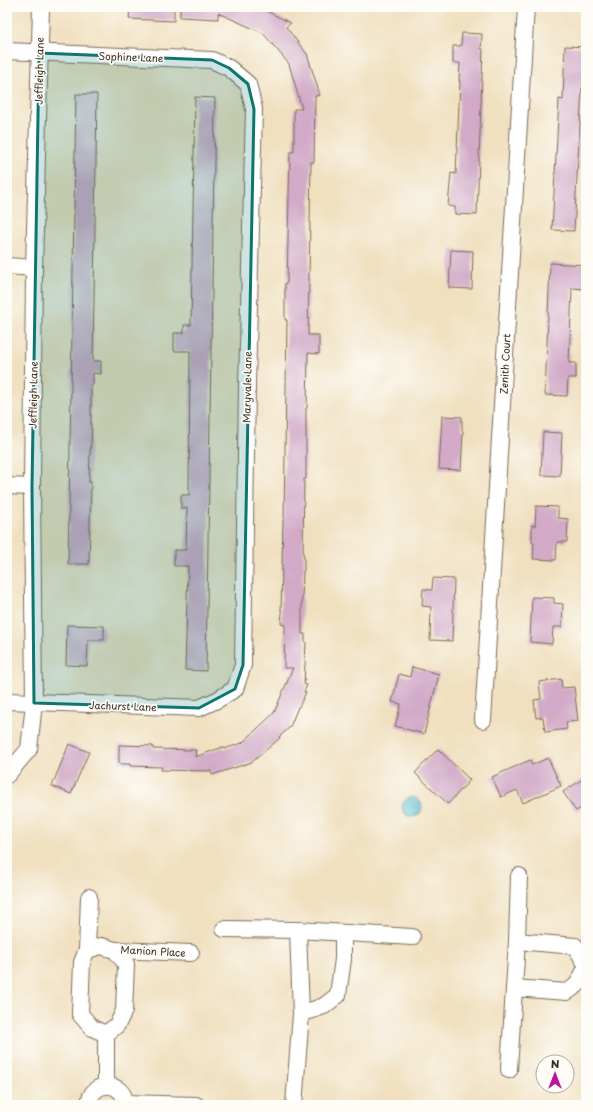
<svg xmlns="http://www.w3.org/2000/svg" width="593" height="1112" font-family="'Playpen Sans',sans-serif">
	<style>
		.water { fill: url(#water-waves); stroke: #447272 }
		.building { fill: #d2aac8 }
		.lines { fill: none; stroke-linecap: round; stroke-linejoin: round }
		.minor-casing { stroke: #7a6a57; stroke-width: 18 }
		.minor { stroke: #fff; stroke-width: 16 }
		.marked { fill: #0f766e; fill-opacity: 0.2; stroke: #0f766e; stroke-width: 3; stroke-linejoin: round }
		.labels { text-anchor: middle; stroke-width: 3.5; stroke-linejoin: round; paint-order: stroke }
		.street-label { font-size: 10px; fill: #3b2a1e; stroke: #fdfcf7 }
	</style>
	<defs>
		<pattern id="water-waves" width="16" height="10" patternUnits="userSpaceOnUse"><rect width="16" height="10" fill="#4dbbc6"/><path d="M0 5q4-4 8 0t8 0" fill="none" stroke="#4198a0"/></pattern>
	</defs>
	<rect width="100%" height="100%" fill="#fdfcf7"/>
	<filter id="ink" filterUnits="userSpaceOnUse"><feTurbulence type="fractalNoise" baseFrequency=".025" numOctaves="2"/><feDisplacementMap in="SourceGraphic" scale="8" xChannelSelector="R" yChannelSelector="G"/><feConvolveMatrix kernelMatrix="1 2 1 2 8 2 1 2 1" color-interpolation-filters="sRGB"/></filter>
	<filter id="wash" filterUnits="userSpaceOnUse"><feTurbulence type="fractalNoise" baseFrequency=".012" numOctaves="4" result="noise"/><feDisplacementMap in="SourceGraphic" scale="16" xChannelSelector="R" yChannelSelector="G"/><feGaussianBlur stdDeviation="0.9" result="paint"/><feColorMatrix in="noise" values="0 0 0 0 0 0 0 0 0 0 0 0 0 0 0 0 0 1.4 0 .05"/><feComposite in="paint" operator="in"/></filter>
	<g filter="url(#wash)">
		<rect width="100%" height="100%" fill="#f0e0c0"/>
		<circle class="water" cx="412" cy="807" r="10"/>
		<g id="blocks">
			<g class="building">
				<polygon points="130,7 174,7 174,21 129,19"/>
				<polygon points="180,7 258,7 291,23 286,27 307,54 320,95 315,96 314,162 311,162 308,335 319,335 319,354 308,353 307,408 306,408 306,479 304,479 303,555 304,555 304,571 303,571 302,600 302,634 305,634 305,641 306,643 304,684 307,685 304,692 306,692 299,707 298,707 290,727 279,737 280,738 252,762 212,775 211,771 161,770 162,767 130,766 130,764 119,764 119,745 153,746 153,749 196,750 195,757 223,747 224,749 242,743 274,713 293,668 284,668 285,625 281,624 282,612 281,612 283,520 284,520 287,320 285,320 285,283 287,283 290,152 294,152 294,109 302,109 289,64 263,33 218,13 218,19 180,17"/>
				<polygon points="462,33 482,34 481,49 483,49 477,215 455,214 455,207 448,206 451,173 456,174 460,81 459,81 460,63 453,63 453,46 461,46"/>
				<polygon points="565,46 586,47 585,88 582,88 574,231 552,230 559,99 563,100"/>
				<polygon points="76,94 97,94 93,361 101,361 101,374 93,373 93,384 91,384 91,429 92,429 90,455 89,482 91,482 89,564 68,564"/>
				<polygon points="195,97 215,98 206,671 185,670 188,566 174,566 174,550 186,550 187,508 181,508 181,495 189,495 190,351 174,351 174,333 184,333 184,325 191,325"/>
				<polygon points="451,250 473,251 472,289 449,288"/>
				<polygon points="550,263 586,265 585,289 572,288 569,363 576,363 576,378 568,378 567,396 545,395"/>
				<polygon points="442,416 462,417 462,431 463,431 461,470 439,469"/>
				<polygon points="543,432 562,433 560,476 541,475"/>
				<polygon points="536,506 558,507 558,518 568,519 567,542 557,542 556,560 533,559 534,543 532,543 532,525 535,526"/>
				<polygon points="433,578 454,579 452,641 430,640 431,607 422,606 423,589 432,590"/>
				<polygon points="532,597 554,598 554,603 563,604 562,627 553,627 552,644 530,642"/>
				<polygon points="67,625 104,626 104,640 88,640 87,666 66,665"/>
				<polygon points="412,667 439,674 424,734 395,726 401,704 392,702 399,674 410,677"/>
				<polygon points="561,679 562,688 574,687 578,721 566,722 567,729 545,732 543,717 536,718 534,700 541,699 539,682"/>
				<polygon points="69,744 89,752 71,794 52,786"/>
				<polygon points="438,749 470,780 448,804 415,773"/>
				<polygon points="548,758 561,786 523,803 517,790 501,797 492,777 530,760 532,765"/>
				<polygon points="586,777 586,805 576,811 563,792"/>
			</g>
		</g>
	</g>
	<g filter="url(#ink)">
		<use href="#blocks" fill-opacity="0" stroke="#7a6a57" stroke-width="1"/>
		<g class="lines">
			<g class="minor-casing">
				<g id="minor">
					<polyline points="7,51 212,60 229,68 248,84 254,109 247,385 243,665 235,689 217,700 199,708 7,701"/>
					<polyline points="7,266 34,268"/>
					<polyline points="7,486 32,487"/>
					<polyline points="483,720 526,7"/>
					<polyline points="7,775 29,749 34,703 32,487 34,268 41,7"/>
					<polyline points="224,929 298,930 412,937"/>
					<polyline points="517,941 575,946 586,964"/>
					<polyline points="87,950 89,897"/>
					<polyline points="115,950 191,953"/>
					<polyline points="514,988 567,992 577,985 586,968"/>
					<polyline points="301,1014 324,1006 338,995 343,959 343,934"/>
					<polyline points="509,1070 517,941 519,876"/>
					<polyline points="106,1085 106,1034 92,1028 80,1014 82,962 87,950 101,946 115,950 126,964 124,1011 117,1025 106,1034"/>
					<polyline points="125,1103 196,1105"/>
					<path d="M89,1105C90,1079 126,1080 125,1105"/>
					<polyline points="294,1105 301,1014 298,930"/>
				</g>
			</g>
			<use href="#minor" class="minor"/>
		</g>
	</g>
	<path class="marked" d="M39,53L212,60L229,68L248,84L254,109L243,665L235,689L199,708L34,703L32,487Z"/>
	<g class="labels">
		<g class="street-label">
			<text transform="translate(131 57) rotate(2)" y="4">Sophine Lane</text>
			<text transform="translate(39 71) rotate(-89)" y="4">Jeffleigh Lane</text>
			<text transform="translate(505 364) rotate(-87)" y="4">Zenith Court</text>
			<text transform="translate(247 387) rotate(-89)" y="4">Maryvale Lane</text>
			<text transform="translate(33 395) rotate(-89)" y="4">Jeffleigh Lane</text>
			<text transform="translate(123 706) rotate(2)" y="4">Jachurst Lane</text>
			<text transform="translate(153 951) rotate(3)" y="4">Manion Place</text>
		</g>
	</g>
	<rect width="593" height="1112" fill="none" stroke="#fdfcf7" stroke-width="24"/>
	<g transform="translate(555 1074)"><circle r="19" fill="#fdfcf7" stroke="#afa8a0"/>
	<path d="M0-3L7 15L0 10L-7 15Z" fill="#b5179e"/>
	<text y="-6" font-size="11" font-weight="bold" text-anchor="middle" fill="#3b2a1e">N</text>
	</g>
</svg>
